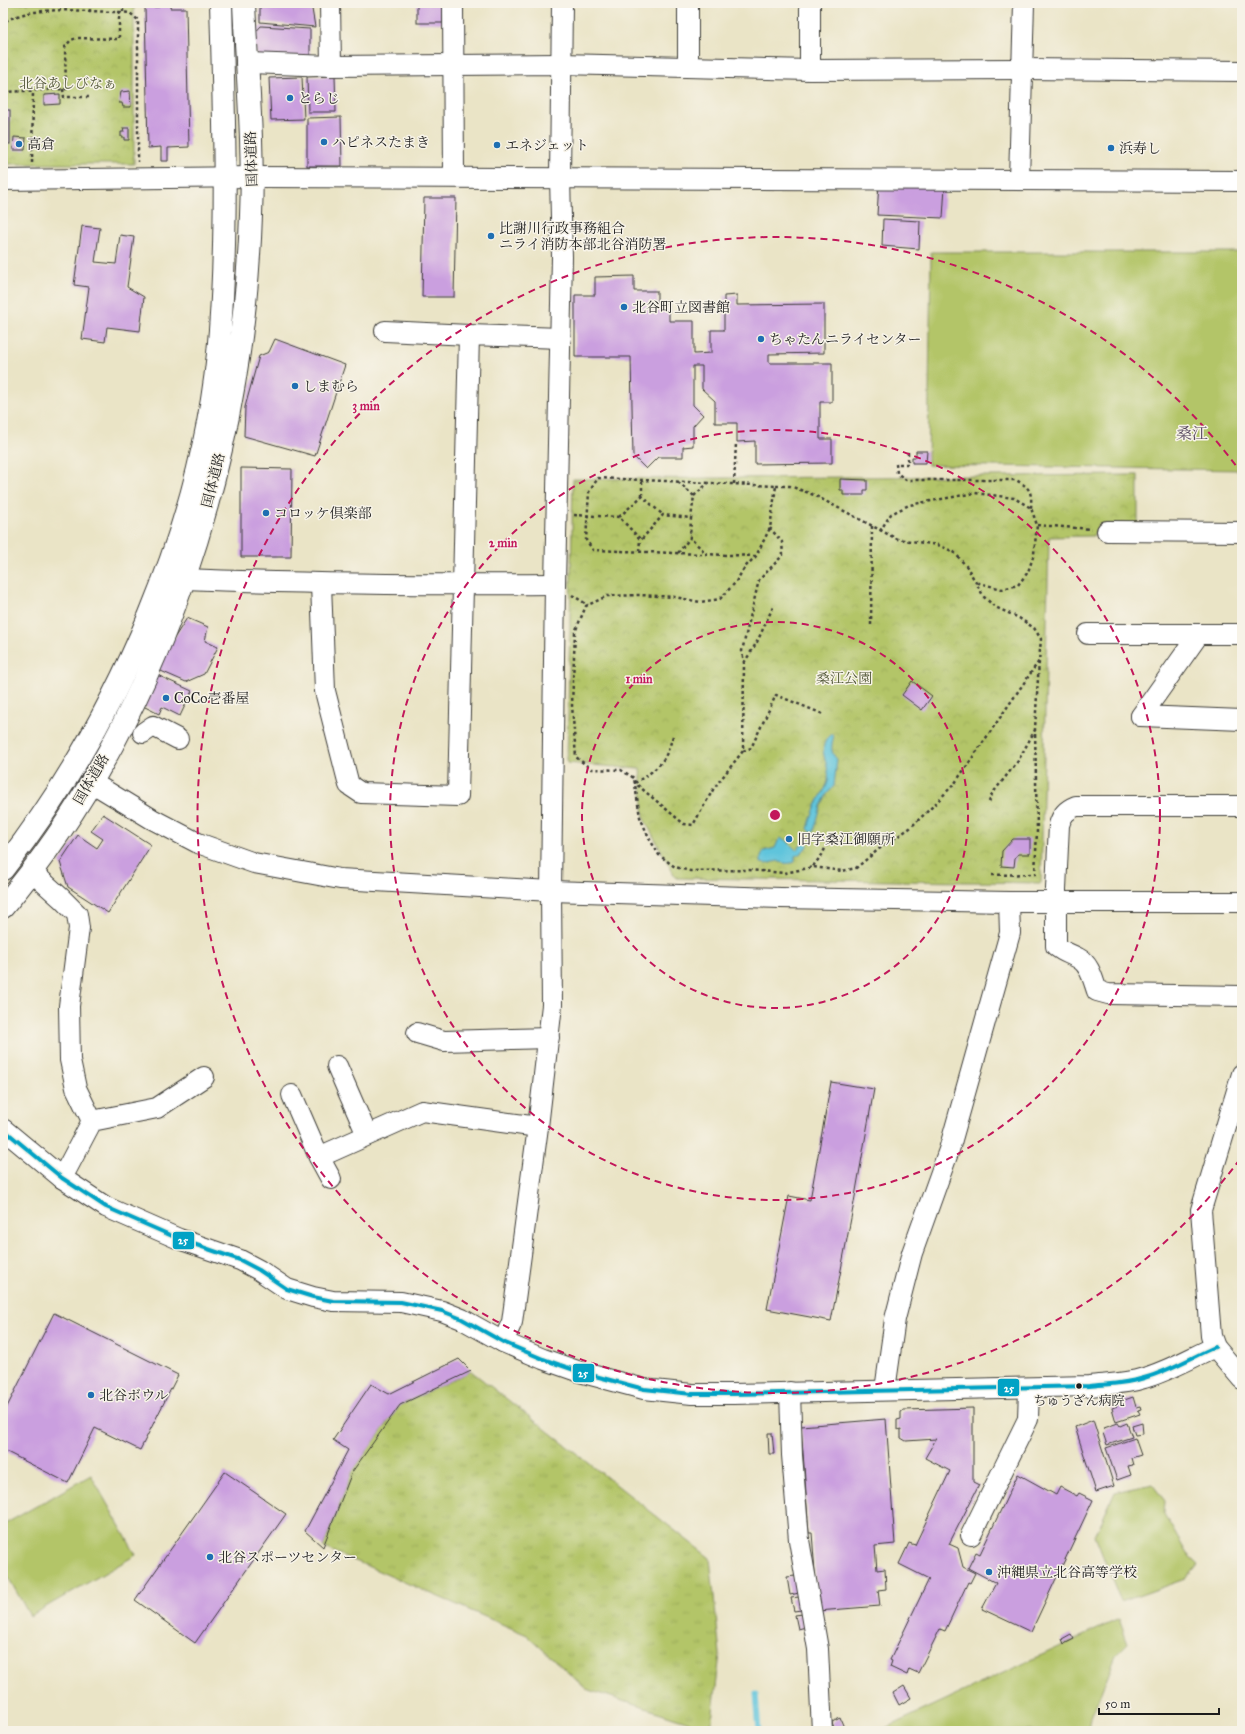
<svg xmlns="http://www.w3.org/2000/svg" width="1245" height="1734" font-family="'IM FELL Great Primer','Noto Serif JP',serif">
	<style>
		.grass { fill: url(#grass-tufts); stroke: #687042 }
		.park { fill: url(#park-crowns); stroke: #687042 }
		.pitch { fill: #b3c568; stroke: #687042 }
		.water { fill: #5ec4dc; stroke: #3d707c }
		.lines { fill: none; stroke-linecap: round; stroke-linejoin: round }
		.stream { stroke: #5ec4dc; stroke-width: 5 }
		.building { fill: #ca9fdf }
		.minor-casing { stroke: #3b3a36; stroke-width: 22 }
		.major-casing { stroke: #3b3a36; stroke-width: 24 }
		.path { stroke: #3b3a36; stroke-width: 2.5; stroke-dasharray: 3 3; stroke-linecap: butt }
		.minor { stroke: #fff; stroke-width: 20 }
		.major { stroke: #fff; stroke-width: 22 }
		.bus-1-casing { stroke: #f7f3e8; stroke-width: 7 }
		.bus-1 { stroke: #01a2c5; stroke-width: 4 }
		.ring { fill: none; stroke: #c2185b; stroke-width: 2; stroke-dasharray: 7 5 }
		.poi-dot { fill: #1f6fb2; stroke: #f7f3e8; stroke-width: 1.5 }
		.bus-dot { fill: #1c1c1c; stroke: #f7f3e8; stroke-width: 1.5 }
		.labels { text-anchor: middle; stroke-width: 3; stroke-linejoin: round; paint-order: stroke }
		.bus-label { font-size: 13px; fill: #1c1c1c; stroke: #f7f3e8 }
		.park-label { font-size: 14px; fill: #515737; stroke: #f7f3e8 }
		.poi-label { font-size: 14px; fill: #1c1c1c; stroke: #f7f3e8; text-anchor: start }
		.street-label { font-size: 14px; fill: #1c1c1c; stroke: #f7f3e8 }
		.quarter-label { font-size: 16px; fill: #594a60; stroke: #f7f3e8 }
		.centre { fill: #c2185b; stroke: #f7f3e8; stroke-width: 2 }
		.ring-label { font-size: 12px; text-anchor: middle; font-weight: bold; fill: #c2185b; stroke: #f7f3e8; stroke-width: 3; stroke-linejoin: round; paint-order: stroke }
		.line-badge { stroke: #f7f3e8; stroke-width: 1.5 }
		.badge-label { font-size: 11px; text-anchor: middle; font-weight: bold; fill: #fff }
	</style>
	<defs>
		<pattern id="grass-tufts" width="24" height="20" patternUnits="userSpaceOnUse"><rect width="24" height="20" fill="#b3c568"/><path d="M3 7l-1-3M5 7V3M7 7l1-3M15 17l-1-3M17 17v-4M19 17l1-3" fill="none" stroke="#99a95a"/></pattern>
		<pattern id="park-crowns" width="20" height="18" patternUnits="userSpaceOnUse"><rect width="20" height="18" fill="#b3c568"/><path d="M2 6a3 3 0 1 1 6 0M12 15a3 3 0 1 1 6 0" fill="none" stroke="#99a95a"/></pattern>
	</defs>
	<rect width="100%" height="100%" fill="#f7f3e8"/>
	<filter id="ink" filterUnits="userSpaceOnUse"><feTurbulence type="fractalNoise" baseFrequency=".025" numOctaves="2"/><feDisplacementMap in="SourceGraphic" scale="8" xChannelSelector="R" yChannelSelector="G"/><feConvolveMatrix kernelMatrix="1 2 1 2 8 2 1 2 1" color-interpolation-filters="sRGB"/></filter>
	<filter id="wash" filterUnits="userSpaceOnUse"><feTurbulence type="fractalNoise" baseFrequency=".012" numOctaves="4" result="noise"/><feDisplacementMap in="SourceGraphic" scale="16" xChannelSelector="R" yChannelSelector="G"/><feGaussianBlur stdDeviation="0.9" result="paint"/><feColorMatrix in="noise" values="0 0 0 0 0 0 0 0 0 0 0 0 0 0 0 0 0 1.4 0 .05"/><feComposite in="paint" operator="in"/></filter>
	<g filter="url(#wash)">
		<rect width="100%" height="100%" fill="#eae4c6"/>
		<polygon class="grass" points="471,1371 710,1558 720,1654 711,1729 586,1689 527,1635 323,1547 352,1472 400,1405"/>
		<g class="park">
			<rect x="3" y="3" width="131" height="161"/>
			<polygon points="1138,475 1138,523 1099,524 1093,536 1049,537 1041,883 676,878 644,819 640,769 567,763 573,479"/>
		</g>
		<g class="pitch">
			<polygon points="931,252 1242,252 1242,470 928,465"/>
			<polygon points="91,1475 136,1555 30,1616 3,1568 3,1525"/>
			<polygon points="1152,1484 1165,1501 1164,1514 1187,1554 1198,1564 1186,1579 1121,1602 1095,1536 1115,1492"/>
			<polygon points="1119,1619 1128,1643 1116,1655 1091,1717 1089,1731 879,1731"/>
		</g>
		<g class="water">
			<path d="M831,734L834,735C832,744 829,752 837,759L834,786L827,794L821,806L814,831H810L808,829C810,821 812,814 816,806C819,798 826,789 828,781C831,763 814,750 831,734Z"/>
			<path d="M781,838L786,840L796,850L805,842L808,844C805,850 802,853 795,856V862C790,864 782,864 778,861L766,864L761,863V857L764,851L775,848L778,841Z"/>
		</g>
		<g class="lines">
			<polyline class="stream" points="756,1694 759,1731"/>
		</g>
		<g id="blocks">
			<g class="building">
				<polygon points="159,3 170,3 170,8 186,8 189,147 168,148 168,161 161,161 161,147 148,148 145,7 159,7"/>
				<polygon points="260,3 311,3 315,27 260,22"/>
				<rect x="417" y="3" width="26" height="20"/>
				<polygon points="261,26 310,29 310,59 259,57 252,45 253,35"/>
				<polygon points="335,76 336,112 308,112 307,77"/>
				<polygon points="302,77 304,119 271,120 269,78"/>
				<polygon points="130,91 131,107 123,107 122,103 119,103 121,92"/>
				<polygon points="60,94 60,104 44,105 44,95"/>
				<rect x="3" y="110" width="7" height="34"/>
				<polygon points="341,117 342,166 307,166 307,118"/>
				<polygon points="123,128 129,128 129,140 124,140 124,137 121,137 121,132 124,132"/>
				<polygon points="14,137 26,138 25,150 13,150"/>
				<polygon points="879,183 945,186 943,218 877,215"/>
				<polygon points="424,198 456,198 454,297 422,297"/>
				<polygon points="883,219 920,221 919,249 882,246"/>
				<polygon points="82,226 100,228 95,262 116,264 120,235 134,237 127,287 144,297 140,331 107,327 105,342 82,339 89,287 74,285"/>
				<polygon points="634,276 634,291 657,291 657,303 669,303 669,321 694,321 694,354 711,353 711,330 724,330 724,296 737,295 737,305 824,304 824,353 769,354 769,363 832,363 832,402 820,402 820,439 832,439 832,463 755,464 755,441 737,442 737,423 715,423 715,401 702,389 702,366 693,366 693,405 703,415 693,426 693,446 683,447 683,457 658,457 646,469 633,456 631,357 575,357 575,295 595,295 595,277"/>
				<polygon points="275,339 345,365 315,456 244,436 245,407 259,356 269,352"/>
				<polygon points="916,451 927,451 926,463 912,463 912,457 916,457"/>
				<polygon points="241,468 292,469 291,557 241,557"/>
				<polygon points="840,479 867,480 867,490 864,490 864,495 843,495 843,490 840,490"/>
				<polygon points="187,618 208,627 205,641 218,647 204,674 186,682 154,668 167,637 173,640"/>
				<polygon points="155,674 192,691 180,716 162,707 159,714 141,705"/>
				<polygon points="912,681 932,696 922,710 902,695"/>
				<polygon points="103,814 151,845 108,913 68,887 60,862 78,835 97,848 103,839 91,831"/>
				<polygon points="1013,839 1030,839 1030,854 1018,854 1015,858 1014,867 1001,866 1002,851"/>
				<polygon points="831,1082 874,1089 853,1208 831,1321 767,1309 789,1196 810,1200"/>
				<polygon points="54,1313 178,1375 140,1450 95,1428 68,1483 3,1450 3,1415"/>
				<polygon points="459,1359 471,1371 400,1405 352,1472 323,1547 305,1531 348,1450 333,1440 371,1384 389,1394"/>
				<polygon points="1133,1397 1136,1407 1140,1406 1141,1409 1138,1410 1140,1414 1116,1422 1112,1408 1117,1406 1116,1403"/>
				<polygon points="973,1408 973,1482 979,1485 949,1544 958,1548 963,1567 975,1573 970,1583 968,1582 945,1631 940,1629 918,1673 909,1669 907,1675 890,1667 892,1661 890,1660 929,1579 899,1564 909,1543 915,1545 950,1471 925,1458 936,1439 906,1441 901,1438 901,1429 897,1430 897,1420 901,1419 901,1412 904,1410"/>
				<polygon points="886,1419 895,1544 875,1546 877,1570 885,1569 886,1589 878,1590 880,1606 818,1611 812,1533 809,1533 801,1426"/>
				<polygon points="1093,1420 1114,1486 1096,1492 1075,1427"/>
				<polygon points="1118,1423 1120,1426 1127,1423 1132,1437 1107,1445 1103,1433 1105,1431 1104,1428"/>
				<polygon points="1142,1423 1143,1434 1135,1435 1132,1426"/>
				<polygon points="768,1433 772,1433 774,1454 769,1454"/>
				<polygon points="1135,1438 1141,1455 1131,1458 1133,1465 1128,1466 1131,1475 1117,1480 1106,1448"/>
				<polygon points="225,1472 286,1514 195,1643 135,1600"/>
				<polygon points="1018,1474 1056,1495 1060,1487 1077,1496 1079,1493 1093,1500 1031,1632 982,1609 996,1583 968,1568 976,1552 980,1554"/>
				<polygon points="795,1576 799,1593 790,1595 787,1577"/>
				<polygon points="799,1597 801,1610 794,1611 791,1598"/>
				<polygon points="803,1614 806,1627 798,1629 795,1615"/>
				<polygon points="1071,1634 1074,1639 1064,1644 1062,1639"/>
				<polygon points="904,1686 911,1698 899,1705 893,1693"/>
				<polygon points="840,1718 845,1730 835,1731 832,1722"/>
			</g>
		</g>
	</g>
	<g filter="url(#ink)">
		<use href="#blocks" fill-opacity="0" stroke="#3b3a36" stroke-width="1"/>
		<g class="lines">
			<g class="minor-casing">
				<g id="minor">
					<polyline points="330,3 331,66"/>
					<polyline points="453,3 454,177"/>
					<polyline points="246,63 331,66 561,64 810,70 1022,69 1242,71"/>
					<polyline points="688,66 688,3"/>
					<polyline points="810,70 810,3"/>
					<polyline points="3,180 252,177 1242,181"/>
					<polyline points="1019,180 1024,3"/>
					<polyline points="385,331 469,335"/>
					<polyline points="1107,531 1242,532"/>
					<path d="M185,579C308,584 431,585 555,584"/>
					<polyline points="321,584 325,691 349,785 361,793 458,796 469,335 561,338"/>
					<polyline points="1088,634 1242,634"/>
					<polyline points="1141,716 1242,720"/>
					<polyline points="1141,716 1199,634"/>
					<polyline points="143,733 153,726 178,739"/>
					<polyline points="91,782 152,819 198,843 254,863 340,879 551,891 781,898 1009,902 1242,902"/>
					<path d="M1242,806H1076C1066,810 1062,815 1059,825L1056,889V946C1064,953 1069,953 1078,958C1090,964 1093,980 1097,991L1108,994L1242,996"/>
					<polyline points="31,871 61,898 77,914 79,928 69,1006 70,1060 76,1088 92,1121"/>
					<polyline points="417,1033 444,1041 549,1038"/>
					<polyline points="337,1066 367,1135"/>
					<polyline points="1242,1074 1201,1210 1211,1336 1215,1347 1242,1379"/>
					<polyline points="292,1095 319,1157 331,1179"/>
					<path d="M3,1129L62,1178L106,1207L179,1239L240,1260L259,1270L287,1289L313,1297L333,1301L401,1302L442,1311L462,1319L503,1342L543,1359L580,1372L644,1389L692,1394H733L1089,1386C1107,1384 1126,1384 1144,1378C1169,1371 1192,1357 1215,1347"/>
					<polyline points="319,1157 422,1111 538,1127"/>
					<polyline points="62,1178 92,1121 157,1108 204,1077"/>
					<polyline points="503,1342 512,1322 538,1127 552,1005 551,891 555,584 562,257 560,178 562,3"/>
					<polyline points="885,1390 895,1319 912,1253 949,1150 1010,933 1009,902"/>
					<polyline points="790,1392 792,1455 799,1540 818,1649 822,1731"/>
					<polyline points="971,1535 1028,1419 1029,1388"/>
				</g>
			</g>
			<g class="major-casing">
				<g id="major">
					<path d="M3,869C118,722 207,518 220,330C228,221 224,112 221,3"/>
					<path d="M3,907C161,720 243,457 251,215C254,145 247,74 244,3"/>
				</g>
			</g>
			<g class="path">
				<polyline points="90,3 90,12"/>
				<polyline points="123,3 123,13"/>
				<polyline points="119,12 130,13 138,20 138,162"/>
				<path d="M3,26L4,22C34,4 84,12 119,12V39L77,38L71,40L65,47L66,89L4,92L3,61"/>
				<polyline points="63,89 64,97 89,97"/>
				<polyline points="32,163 33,91"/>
				<path d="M908,452V464H896L897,473L906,480H1016C1030,488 1032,491 1031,508"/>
				<polyline points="678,482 694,496 691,518"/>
				<polyline points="734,484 736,443"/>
				<polygon points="776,486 790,486 814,495 897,539 938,545 954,552 967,567 984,597 995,607 1019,618 1034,628 1041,639 1039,661 955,783 932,807 910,828 879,849 856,868 842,871 813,867 785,873 749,870 690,871 675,867 659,855 649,838 640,817 634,778 621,770 591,769 576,757 572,705 575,632 586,606 607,596 640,595 675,597 700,602 720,599 735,583 745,567 756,556 770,528"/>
				<polyline points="642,496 642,480"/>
				<polyline points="694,496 708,483"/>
				<polyline points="574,515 619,517 641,540 663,515 691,518 690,538 707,554"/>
				<polyline points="619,517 642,496 663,515"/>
				<polyline points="1037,525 1091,529"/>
				<polyline points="880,531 891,514 909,505 975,493 1014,498 1031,508 1037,525 1034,554 1028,572 1018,585 1002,589 975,582"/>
				<polyline points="639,551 640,540"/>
				<polyline points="678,553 690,538"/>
				<polyline points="756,556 593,550 586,540 589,492 598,478 776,486"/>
				<polyline points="572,595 588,605"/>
				<polyline points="871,625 872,526"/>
				<polyline points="744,663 757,642 773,607"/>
				<path d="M673,736C664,765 659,767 635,783L684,824L693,825L714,788L743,751L744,663L742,651L759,580L783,555L782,542L770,528"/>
				<polyline points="743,751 751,748 776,695 823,714"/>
				<polyline points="989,802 992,794 1018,761 1035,730"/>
				<polyline points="813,866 822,855 830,838"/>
				<polyline points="992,875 1035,874 1037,831 1035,729 1039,661"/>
			</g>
			<use href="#minor" class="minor"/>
			<use href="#major" class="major"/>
			<g class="bus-1-casing">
				<path id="bus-1" d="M3,1129L62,1178L106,1207L179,1239L240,1260L259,1270L287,1289L313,1297L333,1301L401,1302L442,1311L462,1319L503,1342L543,1359L580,1372L644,1389L692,1394H733L1089,1386C1107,1384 1126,1384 1144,1378C1169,1371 1192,1357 1215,1347"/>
			</g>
			<use href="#bus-1" class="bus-1"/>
		</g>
	</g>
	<g class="ring">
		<circle cx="775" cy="815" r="193"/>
		<circle cx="775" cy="815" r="385"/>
		<path d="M1240 1159A578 578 0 1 1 1240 471"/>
	</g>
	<g class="poi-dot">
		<circle cx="290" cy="98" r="4"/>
		<circle cx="324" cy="142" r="4"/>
		<circle cx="19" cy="144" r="4"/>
		<circle cx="497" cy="145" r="4"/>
		<circle cx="1111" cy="148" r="4"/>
		<circle cx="491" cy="236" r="4"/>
		<circle cx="624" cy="307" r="4"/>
		<circle cx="761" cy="339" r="4"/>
		<circle cx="295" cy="386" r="4"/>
		<circle cx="266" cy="513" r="4"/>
		<circle cx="166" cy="698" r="4"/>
		<circle cx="789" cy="839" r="4"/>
		<circle cx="91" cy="1395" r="4"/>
		<circle cx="210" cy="1557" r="4"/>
		<circle cx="989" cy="1572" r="4"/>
	</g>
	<circle class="bus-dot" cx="1079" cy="1386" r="3.5"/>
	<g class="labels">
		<g class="bus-label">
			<text x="1079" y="1405">ちゅうざん病院</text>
		</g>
		<g class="park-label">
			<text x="68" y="88">北谷あしびなぁ</text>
			<text x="844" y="683">桑江公園</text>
		</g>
		<g class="poi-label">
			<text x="298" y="103">とらじ</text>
			<text x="332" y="147">ハピネスたまき</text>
			<text x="27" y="149">高倉</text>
			<text x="505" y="150">エネジェット</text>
			<text x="1119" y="153">浜寿し</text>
			<text x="499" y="233">比謝川行政事務組合<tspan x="499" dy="16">ニライ消防本部北谷消防署</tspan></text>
			<text x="632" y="312">北谷町立図書館</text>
			<text x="769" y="344">ちゃたんニライセンター</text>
			<text x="303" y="391">しまむら</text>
			<text x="274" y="518">コロッケ倶楽部</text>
			<text x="174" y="703">CoCo壱番屋</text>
			<text x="797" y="844">旧字桑江御願所</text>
			<text x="99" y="1400">北谷ボウル</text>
			<text x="218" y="1562">北谷スポーツセンター</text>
			<text x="997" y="1577">沖縄県立北谷高等学校</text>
		</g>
		<g class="street-label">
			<text transform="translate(251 159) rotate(-92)" y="5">国体道路</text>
			<text transform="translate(213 480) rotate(-76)" y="5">国体道路</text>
			<text transform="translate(91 779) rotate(-60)" y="5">国体道路</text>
		</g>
		<g class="quarter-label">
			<text x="1192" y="439">桑江</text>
		</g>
	</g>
	<circle cx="775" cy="815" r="6" class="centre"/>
	<g class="ring-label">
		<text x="366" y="410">3 min</text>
		<text x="503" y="547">2 min</text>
		<text x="639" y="683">1 min</text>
	</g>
	<g class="line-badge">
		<rect x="172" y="1231" width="23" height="19" rx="4" fill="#01a2c5"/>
		<rect x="572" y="1363" width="23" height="20" rx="4" fill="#01a2c5"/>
		<rect x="997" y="1378" width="23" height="19" rx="4" fill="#01a2c5"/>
	</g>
	<g class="badge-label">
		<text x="183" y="1244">25</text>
		<text x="583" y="1377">25</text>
		<text x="1009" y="1392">25</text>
	</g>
	<rect width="1245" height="1734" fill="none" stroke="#f7f3e8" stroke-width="16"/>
	<path d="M1099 1708v6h120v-6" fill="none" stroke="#1c1c1c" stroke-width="2"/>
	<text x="1105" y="1708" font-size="12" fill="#1c1c1c" stroke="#f7f3e8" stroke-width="3" paint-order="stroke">50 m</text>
</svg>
